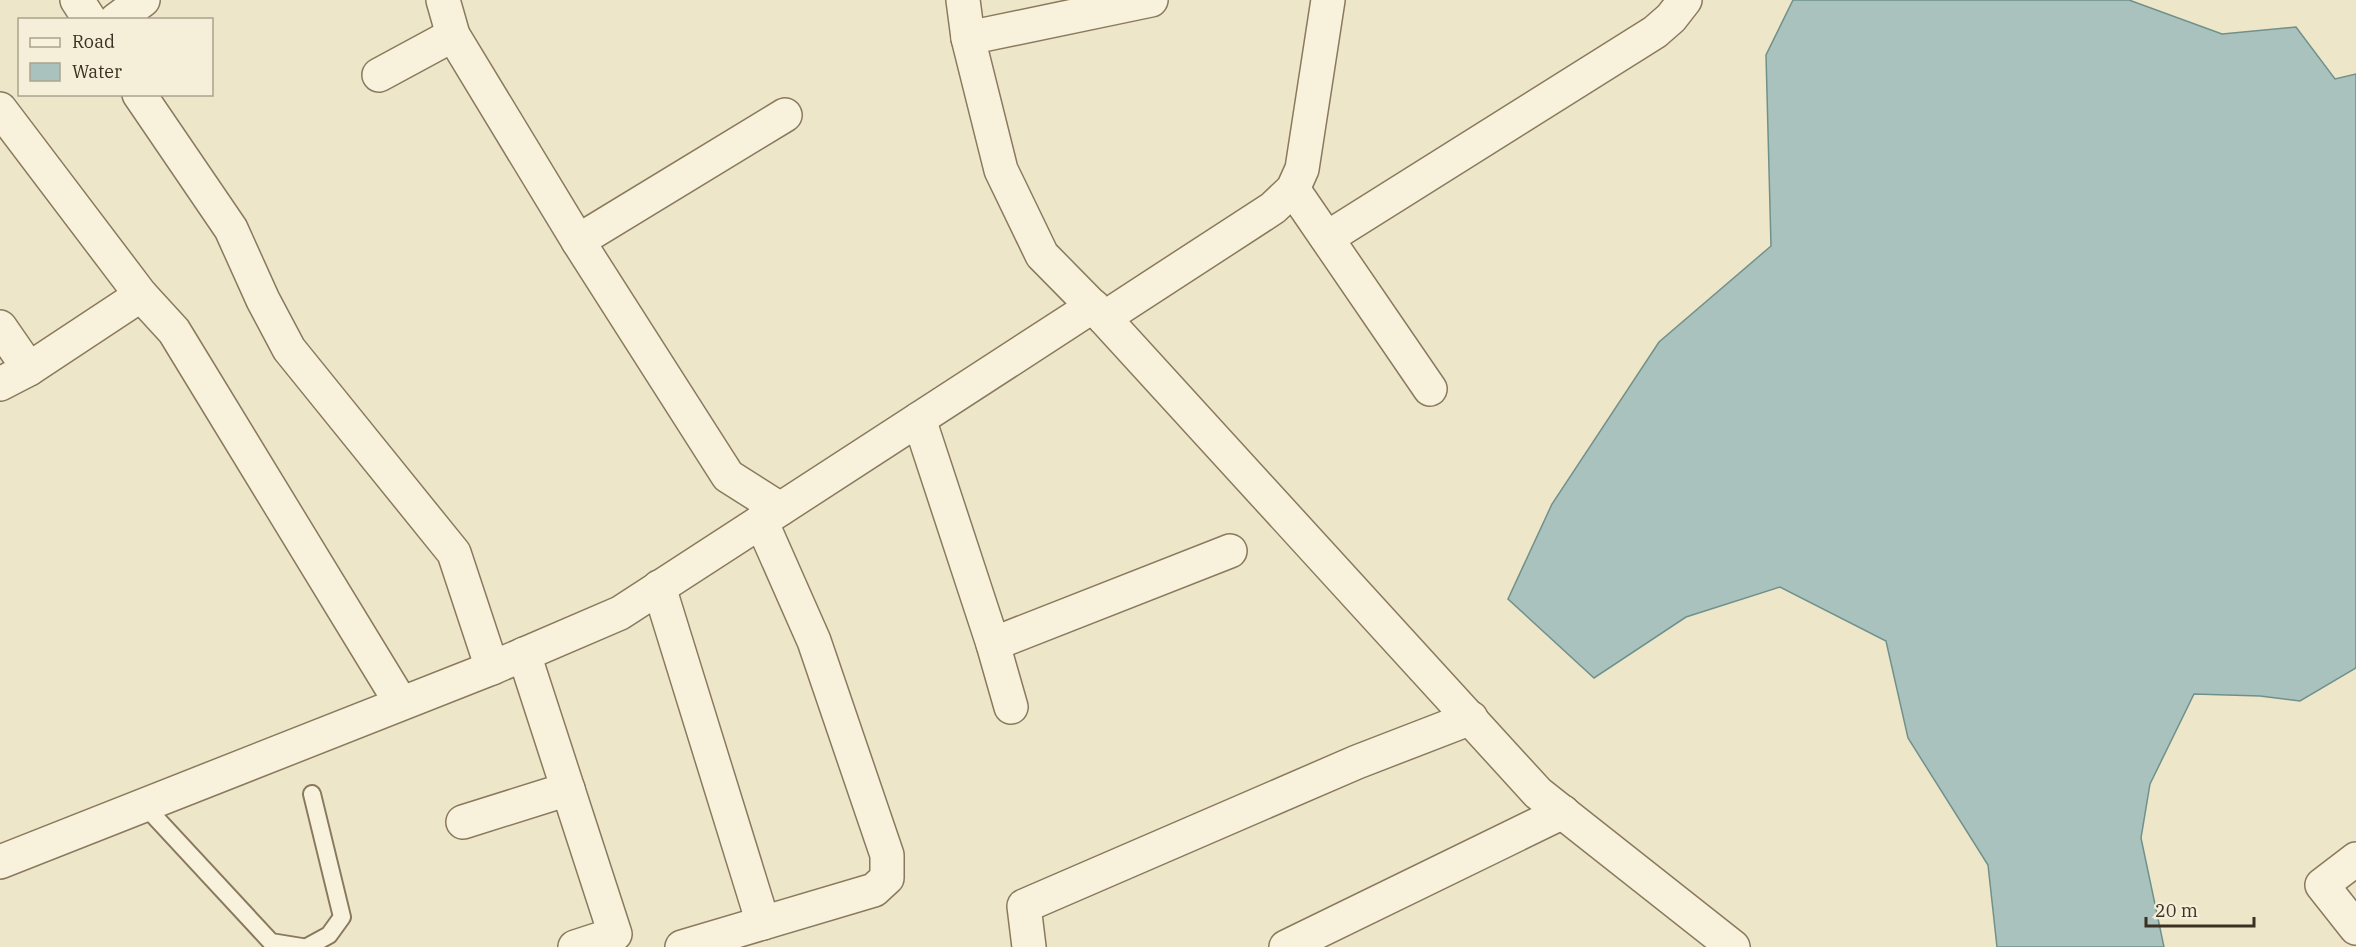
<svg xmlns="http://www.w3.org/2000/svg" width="2356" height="947" font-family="'IBM Plex Serif',serif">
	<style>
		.water { fill: #aac2bd; stroke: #70918b; stroke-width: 1.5 }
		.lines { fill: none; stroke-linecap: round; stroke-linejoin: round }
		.lane-casing { stroke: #8a795e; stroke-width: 20 }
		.street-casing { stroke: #8a795e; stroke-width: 36 }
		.lane { stroke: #f8f2dd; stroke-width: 16 }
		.street { stroke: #f8f2dd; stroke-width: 33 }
	</style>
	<rect width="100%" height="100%" fill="#eee6c9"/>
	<polygon class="water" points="1793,0 2129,0 2222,34 2296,27 2335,79 2356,74 2356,668 2300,701 2260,696 2194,694 2150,784 2141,838 2164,947 1997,947 1988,865 1908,738 1886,641 1780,587 1686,617 1594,678 1508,599 1552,504 1659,342 1771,246 1766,55"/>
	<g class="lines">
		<g class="lane-casing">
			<g id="lane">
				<polyline points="144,805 271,942 302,947"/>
				<polyline points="307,947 329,935 342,917 312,794"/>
			</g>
		</g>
		<g class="street-casing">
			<g id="street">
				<polyline points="77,0 90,20"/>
				<polyline points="443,0 453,35 578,241 728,476 780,509"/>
				<polyline points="963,0 968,38 1001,170 1042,255 1104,318 1538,793 1733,947"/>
				<polyline points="116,20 143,0"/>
				<polyline points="968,38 1151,0"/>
				<polyline points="379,75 453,35"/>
				<polyline points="139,94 231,229 263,300 289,349 454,553 492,668"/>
				<polyline points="0,109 141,295 29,369 0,384"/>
				<polyline points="1293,189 1430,389"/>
				<polyline points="1327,238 1655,32 1671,18 1685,0"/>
				<polyline points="578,241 785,115"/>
				<polyline points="141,295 174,331 401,703"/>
				<polyline points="1104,318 1273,208 1293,189 1302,169 1328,0"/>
				<polyline points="0,327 29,369"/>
				<polyline points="919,419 993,644 1011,707"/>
				<polyline points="659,587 763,923"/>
				<polyline points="993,644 1230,551"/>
				<polyline points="524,654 615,934 575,947"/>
				<polyline points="463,822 568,789"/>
				<polyline points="2356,859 2322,885 2356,928"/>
				<polyline points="0,862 492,668 620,613 1093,306"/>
				<polyline points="682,947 874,890 887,878 887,855 814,641 761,521"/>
				<polyline points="1029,947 1024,906 1357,762 1471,718"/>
				<polyline points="1286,947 1563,812"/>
			</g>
		</g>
		<use href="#lane" class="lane"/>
		<use href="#street" class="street"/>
	</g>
	<rect x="18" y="18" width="195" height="78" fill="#f5efd9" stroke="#aba38f" stroke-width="1.5"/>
	<rect x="30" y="38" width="30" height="9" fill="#f8f2dd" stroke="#aba38f" stroke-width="1.5"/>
	<text x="72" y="48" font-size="18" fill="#3b3021">Road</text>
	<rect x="30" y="63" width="30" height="18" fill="#aac2bd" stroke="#aba38f" stroke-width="1.5"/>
	<text x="72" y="78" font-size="18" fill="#3b3021">Water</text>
	<path d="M2146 917v9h108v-9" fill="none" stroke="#3b3021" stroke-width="3"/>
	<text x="2155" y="917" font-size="18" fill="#3b3021" stroke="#f5efd9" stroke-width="4.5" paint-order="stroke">20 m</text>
</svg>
